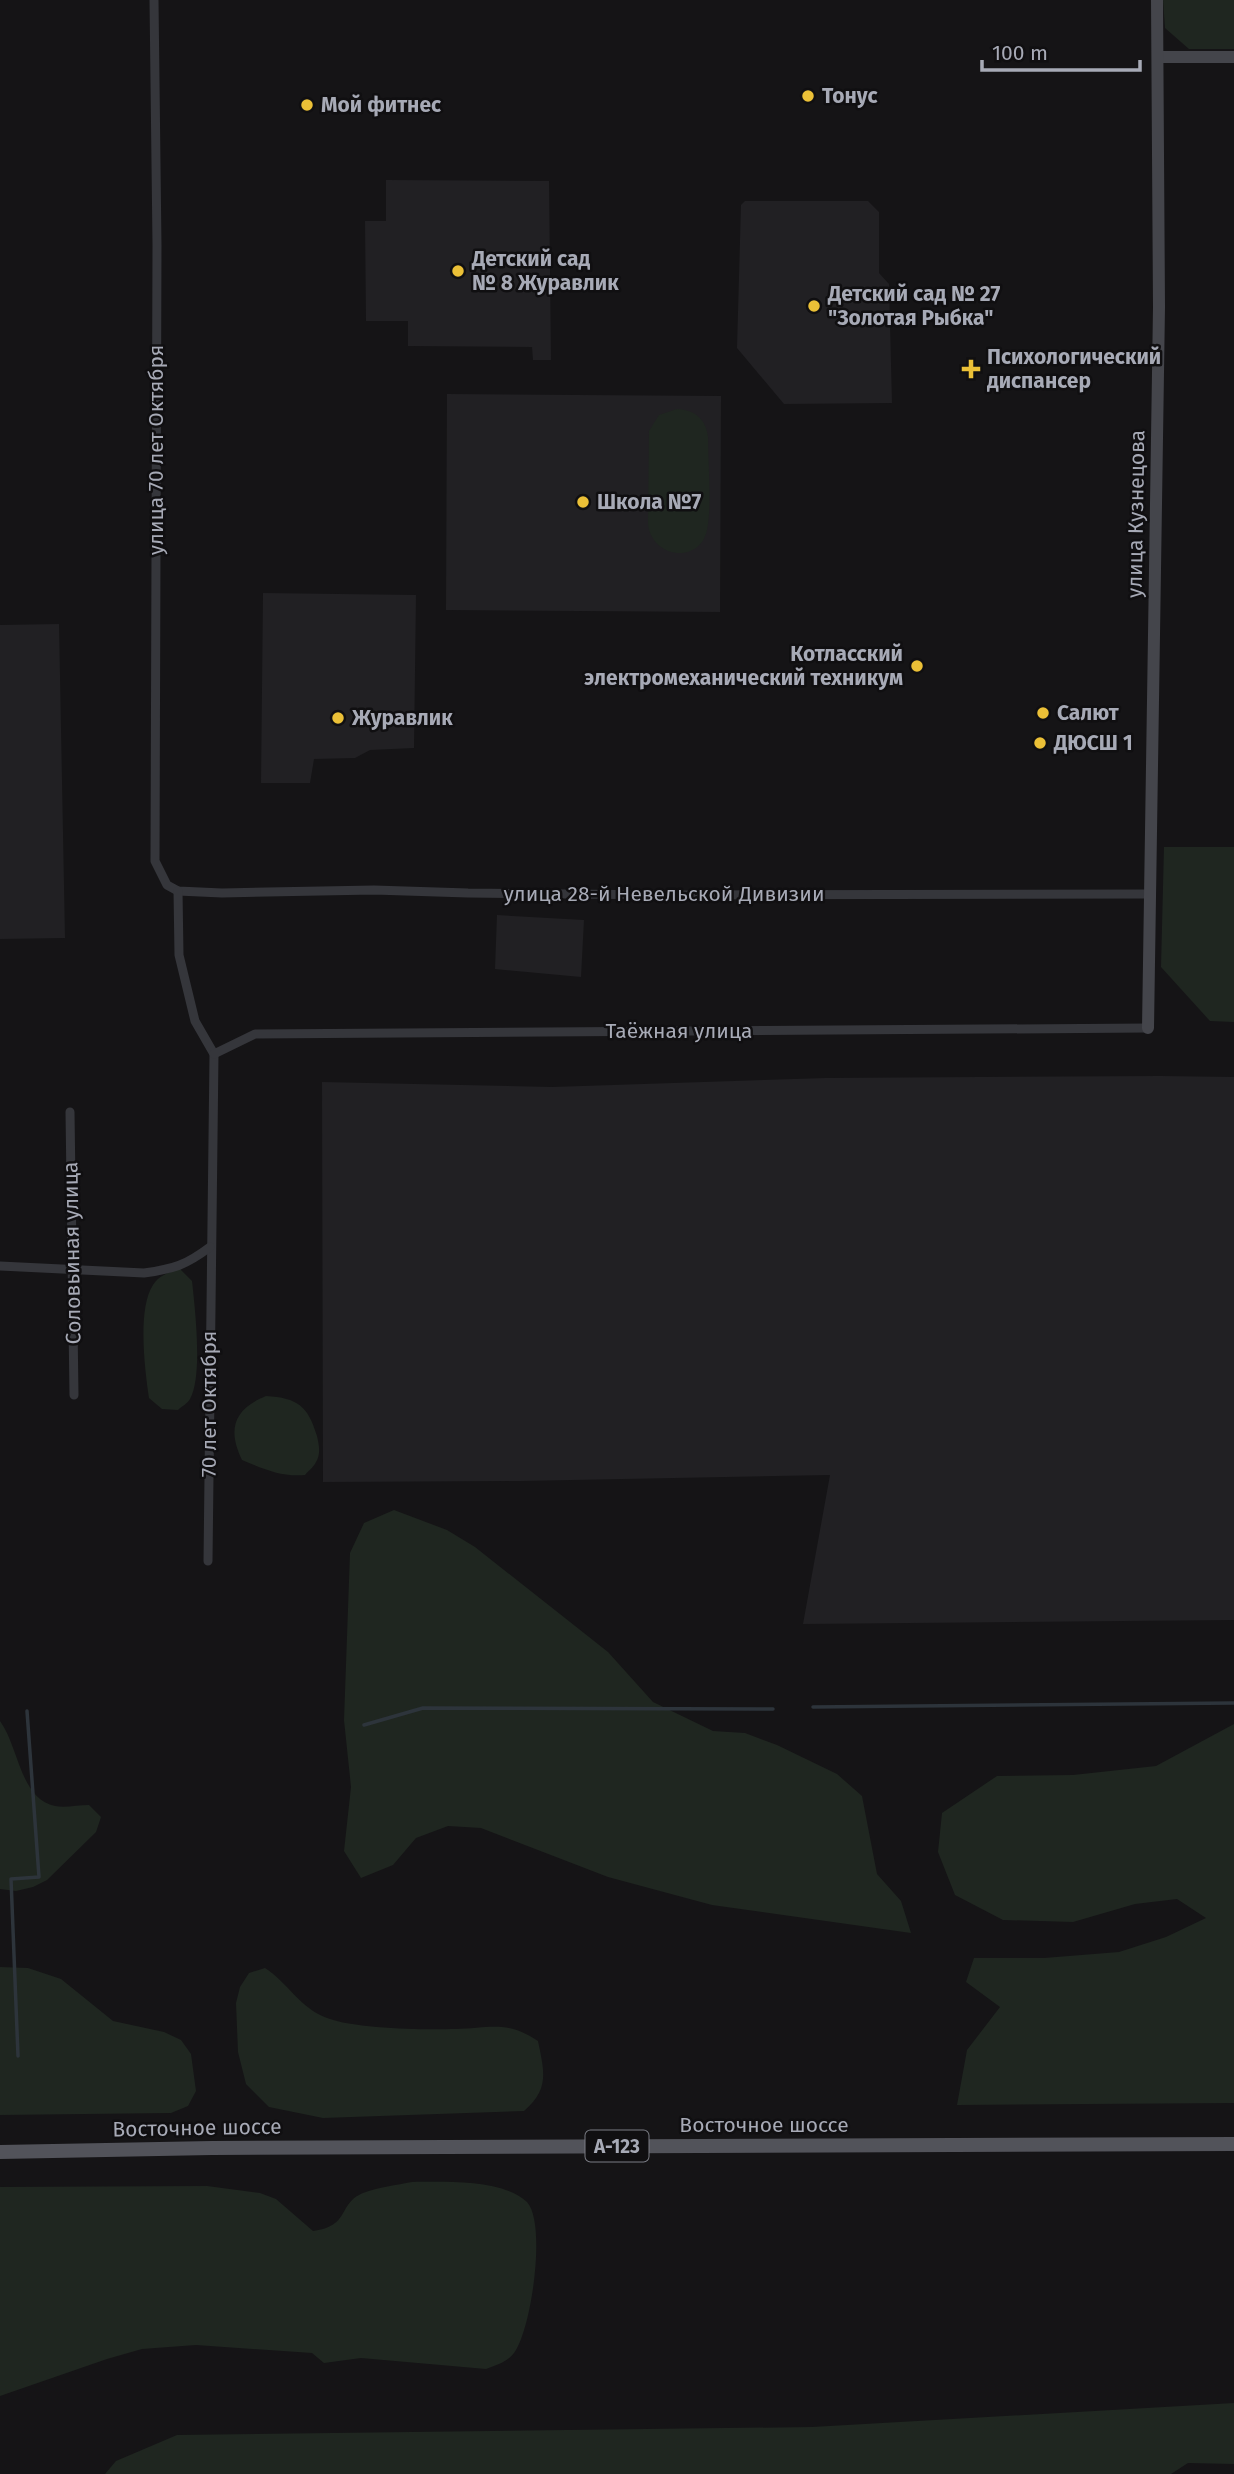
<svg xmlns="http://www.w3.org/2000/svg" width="1234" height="2474" font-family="'Fira Sans',sans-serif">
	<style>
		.built { fill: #212023 }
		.green { fill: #1f2620 }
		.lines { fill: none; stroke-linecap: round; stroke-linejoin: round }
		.stream { stroke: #2d343b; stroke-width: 3.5 }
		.street { stroke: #35363b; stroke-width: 9 }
		.secondary { stroke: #44454b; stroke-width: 12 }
		.primary { stroke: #52535a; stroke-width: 14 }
		.poi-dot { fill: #ebc037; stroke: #100f11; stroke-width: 2.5 }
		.labels { text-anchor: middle; stroke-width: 5; stroke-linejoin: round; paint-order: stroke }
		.shield { fill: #100f11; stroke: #7a7c84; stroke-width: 2 }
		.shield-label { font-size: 19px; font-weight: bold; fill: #a7aab6 }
		.poi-label { font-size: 21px; font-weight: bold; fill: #a7aab6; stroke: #100f11; text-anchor: start }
		.street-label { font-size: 21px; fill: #a7aab6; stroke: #100f11 }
	</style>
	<rect width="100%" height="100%" fill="#151416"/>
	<g class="built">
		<polygon points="386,180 549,181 551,360 533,360 532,347 408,346 408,321 366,321 365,221 386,221"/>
		<polygon points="745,201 868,201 879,212 879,273 889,284 892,403 784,404 737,348 741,205"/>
		<polygon points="447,394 721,396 720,612 446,610"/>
		<polygon points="263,593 416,595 414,748 370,750 355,758 314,759 310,783 261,783"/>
		<polygon points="59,624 65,938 0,939 0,625"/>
		<polygon points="497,915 584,920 581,977 495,969"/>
		<polygon points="1160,1076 1234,1077 1234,1620 803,1624 830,1475 521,1481 323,1482 322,1082 552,1087 826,1078"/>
	</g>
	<g class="green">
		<polygon points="1163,0 1234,0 1234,49 1189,49 1165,28"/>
		<path d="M677,409C695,410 706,419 708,437C708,463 712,506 707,530C700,564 652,559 648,524L649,431L659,415Z"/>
		<polygon points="1164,847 1234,847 1234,1022 1210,1021 1161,967"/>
		<path d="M180,1269L192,1281C195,1308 203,1376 190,1399C188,1403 181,1407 178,1410L162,1409L149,1398C145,1371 137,1309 153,1285C159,1275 170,1272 180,1269Z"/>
		<path d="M266,1396C298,1398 308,1406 317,1436C319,1445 321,1454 316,1462C314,1467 308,1471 305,1475C281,1477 264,1469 242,1460C227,1429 234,1409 266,1396Z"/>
		<polygon points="394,1510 447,1530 475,1547 608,1652 653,1702 713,1731 745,1733 777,1745 837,1774 862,1796 877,1874 901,1901 911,1933 712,1905 608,1877 481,1828 448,1826 416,1838 393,1865 361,1878 344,1851 351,1787 344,1720 350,1553 364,1523"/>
		<path d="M0,1721C19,1747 20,1799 55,1806C65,1808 78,1805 89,1805L101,1817L96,1832L47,1880L33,1887L16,1891L0,1889Z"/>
		<polygon points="1234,1724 1234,2103 957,2105 967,2050 1000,2007 966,1982 974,1958 1044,1958 1119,1952 1166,1937 1206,1918 1177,1899 1135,1904 1073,1922 1003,1920 955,1895 938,1852 942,1813 997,1776 1073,1775 1156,1766"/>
		<polygon points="0,1967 28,1968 61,1979 113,2021 164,2032 181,2040 191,2054 196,2091 188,2106 171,2113 0,2115"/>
		<path d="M265,1968C287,1982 301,2009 327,2018C356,2029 423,2030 455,2029C491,2028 506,2020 538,2041C544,2071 550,2089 524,2111L323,2118L269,2107L246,2084L238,2052L236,2003L240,1987L249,1973Z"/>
		<path d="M412,2182C443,2182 504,2179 527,2202C547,2224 531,2331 514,2353C507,2362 497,2365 486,2369L361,2358L324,2363L312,2353L196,2345L142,2349L107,2359L0,2396V2187L207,2186L260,2193L276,2199L313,2231C351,2226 337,2204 363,2193C378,2187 397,2185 412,2182Z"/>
		<polygon points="1234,2403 1234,2464 1188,2463 1171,2474 105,2474 116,2461 177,2435 812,2427"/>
	</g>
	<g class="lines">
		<g class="stream">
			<polyline points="813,1707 1234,1703"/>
			<polyline points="364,1725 423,1708 773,1709"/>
			<polyline points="18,2056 11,1879 39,1877 27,1711"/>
		</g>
		<g class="street">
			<polyline points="154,0 157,245 155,861 167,885 178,891 222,893 374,890 468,893 676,895 1149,894"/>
			<polyline points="178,891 179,955 195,1021 214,1054 208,1561"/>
			<polyline points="214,1054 255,1034 1148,1028"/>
			<polyline points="70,1112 74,1395"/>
			<path d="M0,1266L144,1273C174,1269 186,1265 210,1247"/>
		</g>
		<g class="secondary">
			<polyline points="1158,57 1234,57"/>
			<polyline points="1148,1028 1159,307 1157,0"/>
		</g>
		<polyline class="primary" points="0,2152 212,2148 1234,2144"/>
	</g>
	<g class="poi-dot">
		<circle cx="808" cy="96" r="7"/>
		<circle cx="307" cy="105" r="7"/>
		<circle cx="458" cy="271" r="7"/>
		<circle cx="814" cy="306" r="7"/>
		<path d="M967.5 358.5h7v7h7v7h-7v7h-7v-7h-7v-7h7z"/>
		<circle cx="583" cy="502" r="7"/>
		<circle cx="917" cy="666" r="7"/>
		<circle cx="1043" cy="713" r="7"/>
		<circle cx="338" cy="718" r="7"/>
		<circle cx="1040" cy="743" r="7"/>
	</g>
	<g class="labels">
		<rect class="shield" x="585.5" y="2130.5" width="63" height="31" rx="5"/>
		<g class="shield-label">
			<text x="617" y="2153">А-123</text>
		</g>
		<g class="poi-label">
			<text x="822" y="103">Тонус</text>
			<text x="321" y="112">Мой фитнес</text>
			<text x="472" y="266">Детский сад<tspan x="472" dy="24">№ 8 Журавлик</tspan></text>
			<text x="828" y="301">Детский сад № 27<tspan x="828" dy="24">"Золотая Рыбка"</tspan></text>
			<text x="987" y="364">Психологический<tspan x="987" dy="24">диспансер</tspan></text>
			<text x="597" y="509">Школа №7</text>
			<text x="903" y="661" text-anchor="end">Котласский<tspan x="903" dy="24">электромеханический техникум</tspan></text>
			<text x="1057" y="720">Салют</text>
			<text x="352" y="725">Журавлик</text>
			<text x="1054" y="750">ДЮСШ 1</text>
		</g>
		<g class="street-label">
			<text transform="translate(156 450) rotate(-90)" y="7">улица 70 лет Октября</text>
			<text transform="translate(1136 514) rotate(-89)" y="7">улица Кузнецова</text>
			<text x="664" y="901">улица 28-й Невельской Дивизии</text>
			<text x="679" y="1038">Таёжная улица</text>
			<text transform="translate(72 1253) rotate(-91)" y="7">Соловьиная улица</text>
			<text transform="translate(209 1404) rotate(-90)" y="7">70 лет Октября</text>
			<text x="764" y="2132">Восточное шоссе</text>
			<text transform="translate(197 2128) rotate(-1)" y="7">Восточное шоссе</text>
		</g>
	</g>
	<path d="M982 60v10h158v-10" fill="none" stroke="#a7aab6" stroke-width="3.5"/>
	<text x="992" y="60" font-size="21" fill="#a7aab6" stroke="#100f11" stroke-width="5" paint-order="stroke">100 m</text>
</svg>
